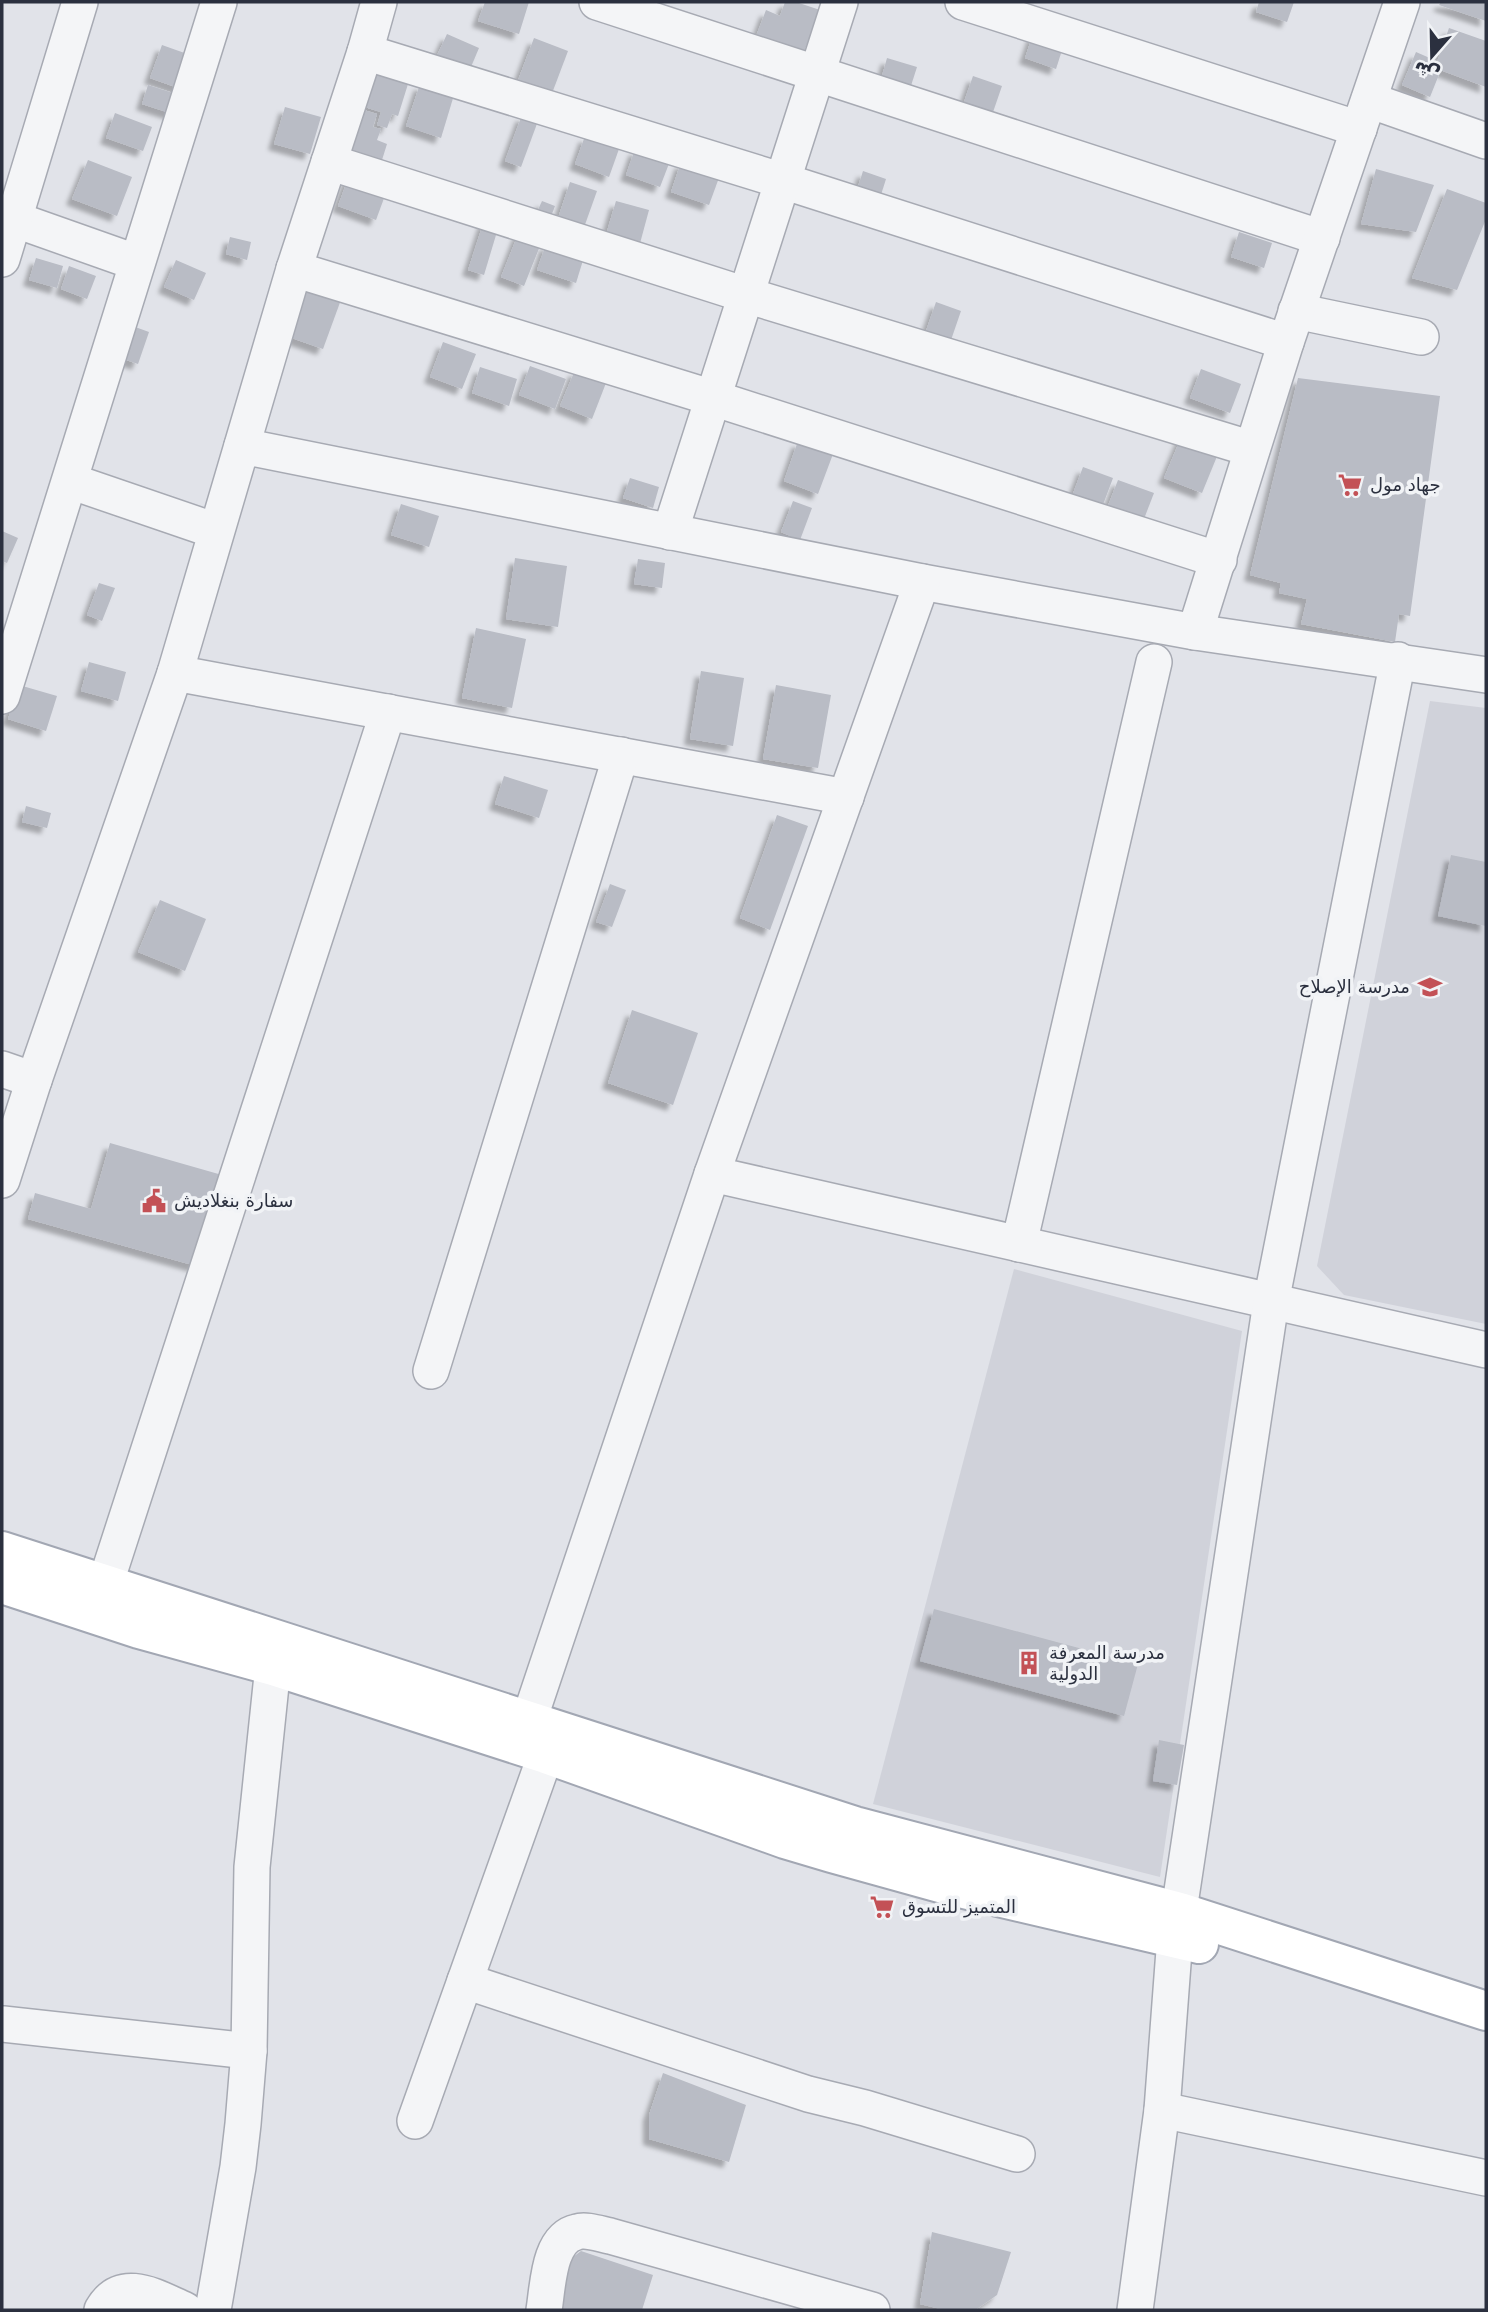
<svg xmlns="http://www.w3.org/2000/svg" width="1488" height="2312" font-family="'DejaVu Sans',Vazirmatn,sans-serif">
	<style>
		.built { fill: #d0d2da }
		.building { fill: #b9bcc5; filter: url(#shadow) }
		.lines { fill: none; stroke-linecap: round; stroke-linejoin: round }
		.minor-casing { stroke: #a7aab3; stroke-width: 38 }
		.major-casing { stroke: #a2a7b3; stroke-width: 42 }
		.minor { stroke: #f4f5f7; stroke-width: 35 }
		.major { stroke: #fff; stroke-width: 38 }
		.labels { text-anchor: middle; stroke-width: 7; stroke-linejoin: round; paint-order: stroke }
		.poi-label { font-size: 18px; fill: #2b303f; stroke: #f1f3f6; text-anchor: start }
	</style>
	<defs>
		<filter id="shadow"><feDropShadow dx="-6" dy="6" stdDeviation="2" flood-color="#0004"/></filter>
	</defs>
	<rect width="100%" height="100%" fill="#e1e3e9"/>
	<g class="built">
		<polygon points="1430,701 1486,708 1486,1324 1344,1295 1317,1266"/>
		<polygon points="1014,1269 1242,1331 1160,1877 873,1804"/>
	</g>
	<g class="building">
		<polygon points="485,2 529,2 519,34 478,21"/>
		<polygon points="785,2 796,2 820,10 802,57 755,39 766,10 780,16"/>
		<polygon points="1259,2 1294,2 1287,22 1256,12"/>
		<polygon points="1441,2 1486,2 1486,21 1439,5"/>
		<polygon points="1449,28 1486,41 1486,87 1435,68"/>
		<polygon points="447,34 479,48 468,74 435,60"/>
		<polygon points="1033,34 1064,44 1056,69 1025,58"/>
		<polygon points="534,38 568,51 551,96 517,83"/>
		<polygon points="162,45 193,56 181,89 150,78"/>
		<polygon points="1416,52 1432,59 1428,67 1440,72 1430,97 1402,85"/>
		<polygon points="887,58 917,67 909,92 880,83"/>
		<polygon points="368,72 408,84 398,116 392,114 387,128 377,125 381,112 358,105"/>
		<polygon points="973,76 1002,86 992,115 963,105"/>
		<polygon points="420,84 454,95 441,138 406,126"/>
		<polygon points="148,85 179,95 173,114 142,104"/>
		<polygon points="285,107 321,117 310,154 274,144"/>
		<polygon points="354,107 377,114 373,127 381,129 377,140 387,144 382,160 341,147"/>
		<polygon points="115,113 152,127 143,151 106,138"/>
		<polygon points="522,115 538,121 521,167 505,161"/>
		<polygon points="585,136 619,149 609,177 575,164"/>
		<polygon points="635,149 670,161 660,187 626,175"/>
		<polygon points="88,160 132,177 117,216 72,199"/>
		<polygon points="681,162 720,175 709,205 671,192"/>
		<polygon points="1376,169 1434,185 1416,232 1361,224"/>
		<polygon points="863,171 886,179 880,198 857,190"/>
		<polygon points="349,176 387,190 376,220 338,206"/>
		<polygon points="570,182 597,191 582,233 556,224"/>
		<polygon points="1447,189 1486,203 1486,219 1457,290 1412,278"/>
		<polygon points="542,201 555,206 547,227 533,221"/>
		<polygon points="616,201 649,210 639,247 605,238"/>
		<polygon points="484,221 499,225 484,275 468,270"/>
		<polygon points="519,232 542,241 524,286 501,277"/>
		<polygon points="1239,232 1272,243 1264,268 1231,257"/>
		<polygon points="230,237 251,242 247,260 226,254"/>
		<polygon points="546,244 584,257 576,283 537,270"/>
		<polygon points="36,258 63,266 57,288 29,280"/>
		<polygon points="176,260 206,273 194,300 164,287"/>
		<polygon points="69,266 96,276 87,299 61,289"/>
		<polygon points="308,285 342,297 323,349 289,337"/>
		<polygon points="936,302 961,311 951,340 926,331"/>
		<polygon points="127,324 149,332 138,364 115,356"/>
		<polygon points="443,342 476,354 462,389 430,377"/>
		<polygon points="530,366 566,379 555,409 519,395"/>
		<polygon points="480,367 517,379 509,406 472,393"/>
		<polygon points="1201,369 1241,384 1230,413 1190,398"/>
		<polygon points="575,370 606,383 592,419 560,406"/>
		<polygon points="1298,378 1440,396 1410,616 1399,614 1395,642 1301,624 1307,599 1279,593 1281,583 1250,575"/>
		<polygon points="1183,433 1220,449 1202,493 1164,478"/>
		<polygon points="798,441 833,454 818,494 784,481"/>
		<polygon points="1083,467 1113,478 1101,510 1071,499"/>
		<polygon points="630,478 659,487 653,508 623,498"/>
		<polygon points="1118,480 1154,493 1142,524 1106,511"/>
		<polygon points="793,501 812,508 800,540 781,532"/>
		<polygon points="401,504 439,516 429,547 391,535"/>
		<polygon points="2,531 18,538 7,563 2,561"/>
		<polygon points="515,558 567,566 558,627 506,619"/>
		<polygon points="638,559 665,563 662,588 634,584"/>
		<polygon points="99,583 115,588 102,621 87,615"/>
		<polygon points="476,628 526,639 512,708 462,698"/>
		<polygon points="89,662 126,672 118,701 81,691"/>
		<polygon points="701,671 744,678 733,746 690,739"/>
		<polygon points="19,685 57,696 46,731 8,719"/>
		<polygon points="776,685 831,695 818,768 763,759"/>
		<polygon points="504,776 548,790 539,818 495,804"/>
		<polygon points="26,806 51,813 47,828 22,822"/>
		<polygon points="777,815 808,826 770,930 740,918"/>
		<polygon points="1451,855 1486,862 1486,926 1438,916"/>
		<polygon points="610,884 626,890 612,927 596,922"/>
		<polygon points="160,900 206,919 185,971 138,952"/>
		<polygon points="632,1010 698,1033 673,1105 608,1083"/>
		<polygon points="110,1143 222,1175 196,1266 28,1219 35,1193 91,1209"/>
		<polygon points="934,1609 1138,1664 1124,1716 920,1661"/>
		<polygon points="1159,1740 1184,1745 1177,1785 1153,1781"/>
		<polygon points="663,2073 746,2105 729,2162 649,2139 649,2115"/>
		<polygon points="932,2232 1011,2252 997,2295 975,2310 945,2310 920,2304"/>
		<polygon points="581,2251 653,2275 642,2310 556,2310 560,2267"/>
	</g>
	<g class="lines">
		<g class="minor-casing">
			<g id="minor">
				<polyline points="597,2 1322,238"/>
				<polyline points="963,2 1359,129"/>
				<polyline points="365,52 783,181 1286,342"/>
				<polyline points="1369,100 1486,141"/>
				<polyline points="329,162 746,295 1252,449"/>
				<polyline points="2,215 135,262"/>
				<polyline points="2,259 80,2"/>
				<polyline points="294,269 713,398 1219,560"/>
				<polyline points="1296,311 1421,337"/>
				<polyline points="242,446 922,582 1195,632 1486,675"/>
				<polyline points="70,481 216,531"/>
				<polyline points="670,532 840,2"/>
				<polyline points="922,582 712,1174 1486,1350"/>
				<polyline points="1195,632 1286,342 1402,2"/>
				<polyline points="175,673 846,797"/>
				<path d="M2,696C75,465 145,233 219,2"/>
				<polyline points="2,1069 34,1080"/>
				<polyline points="2,1180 34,1080 175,673 294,269 365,52 379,2"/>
				<polyline points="1019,1244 1154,662"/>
				<polyline points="431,1371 621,755"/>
				<polyline points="105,1585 388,712"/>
				<polyline points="529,1720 712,1174"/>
				<polyline points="465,1981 808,2094 865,2108 1017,2154"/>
				<polyline points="3,2024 249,2051"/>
				<polyline points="1162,2110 1486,2178"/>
				<polyline points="415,2121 546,1754"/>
				<path d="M102,2310C122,2275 157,2298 185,2310"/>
				<polyline points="213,2310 238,2167 243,2124 249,2051 252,1867 273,1666"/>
				<path d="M544,2310C548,2287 548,2238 577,2232C586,2229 600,2234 610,2236L872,2310"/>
				<polyline points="1135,2310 1162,2110 1175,1937 1271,1302 1398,660"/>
			</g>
		</g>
		<g class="major-casing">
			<g id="major">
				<polyline points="2,1551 855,1826 1180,1912 1486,2011"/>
				<polyline points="2,1584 139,1629 273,1666 546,1754 785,1839 832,1853 947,1885 1199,1944"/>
			</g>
		</g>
		<use href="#minor" class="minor"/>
		<use href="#major" class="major"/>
	</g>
	<defs>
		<g id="supermarket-bare" transform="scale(1.89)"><path d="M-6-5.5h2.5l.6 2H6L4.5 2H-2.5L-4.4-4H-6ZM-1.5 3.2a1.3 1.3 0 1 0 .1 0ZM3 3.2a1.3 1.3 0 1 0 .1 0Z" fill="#c35156" stroke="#f1f3f6" stroke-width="2.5" paint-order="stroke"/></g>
		<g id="school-bare" transform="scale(1.89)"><path d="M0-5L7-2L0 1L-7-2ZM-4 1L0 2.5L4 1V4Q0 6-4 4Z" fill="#c35156" stroke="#f1f3f6" stroke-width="2.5" paint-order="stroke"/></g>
		<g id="civic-bare" transform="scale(1.89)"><path d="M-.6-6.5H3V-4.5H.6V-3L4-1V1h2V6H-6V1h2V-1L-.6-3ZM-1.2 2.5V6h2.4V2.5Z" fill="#c35156" stroke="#f1f3f6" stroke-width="2.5" paint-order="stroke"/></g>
		<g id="building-bare" transform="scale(1.89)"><path d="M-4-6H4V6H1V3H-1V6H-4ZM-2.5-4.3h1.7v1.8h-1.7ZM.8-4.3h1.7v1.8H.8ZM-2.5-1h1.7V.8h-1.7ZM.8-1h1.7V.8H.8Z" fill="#c35156" stroke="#f1f3f6" stroke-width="2.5" paint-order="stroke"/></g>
	</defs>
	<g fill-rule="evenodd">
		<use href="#supermarket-bare" x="1350" y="485"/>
		<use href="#school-bare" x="1430" y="987"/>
		<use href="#civic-bare" x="154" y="1201"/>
		<use href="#building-bare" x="1029" y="1663"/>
		<use href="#supermarket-bare" x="882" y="1907"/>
	</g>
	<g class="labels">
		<g class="poi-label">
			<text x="1370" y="491">جهاد مول</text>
			<text x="1410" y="993" text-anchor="end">مدرسة الإصلاح</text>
			<text x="174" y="1207">سفارة بنغلاديش</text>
			<text x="1049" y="1659">مدرسة المعرفة<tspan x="1049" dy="21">الدولية</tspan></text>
			<text x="902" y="1913">المتميز للتسوق</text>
		</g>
	</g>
	<rect width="1488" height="2312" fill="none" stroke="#2b303f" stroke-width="7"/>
	<g transform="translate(1432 56) rotate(200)" stroke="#f1f3f6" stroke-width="5" paint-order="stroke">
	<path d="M0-5L12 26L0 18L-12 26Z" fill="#2b303f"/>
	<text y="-10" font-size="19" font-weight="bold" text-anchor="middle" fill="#2b303f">ش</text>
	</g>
</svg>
